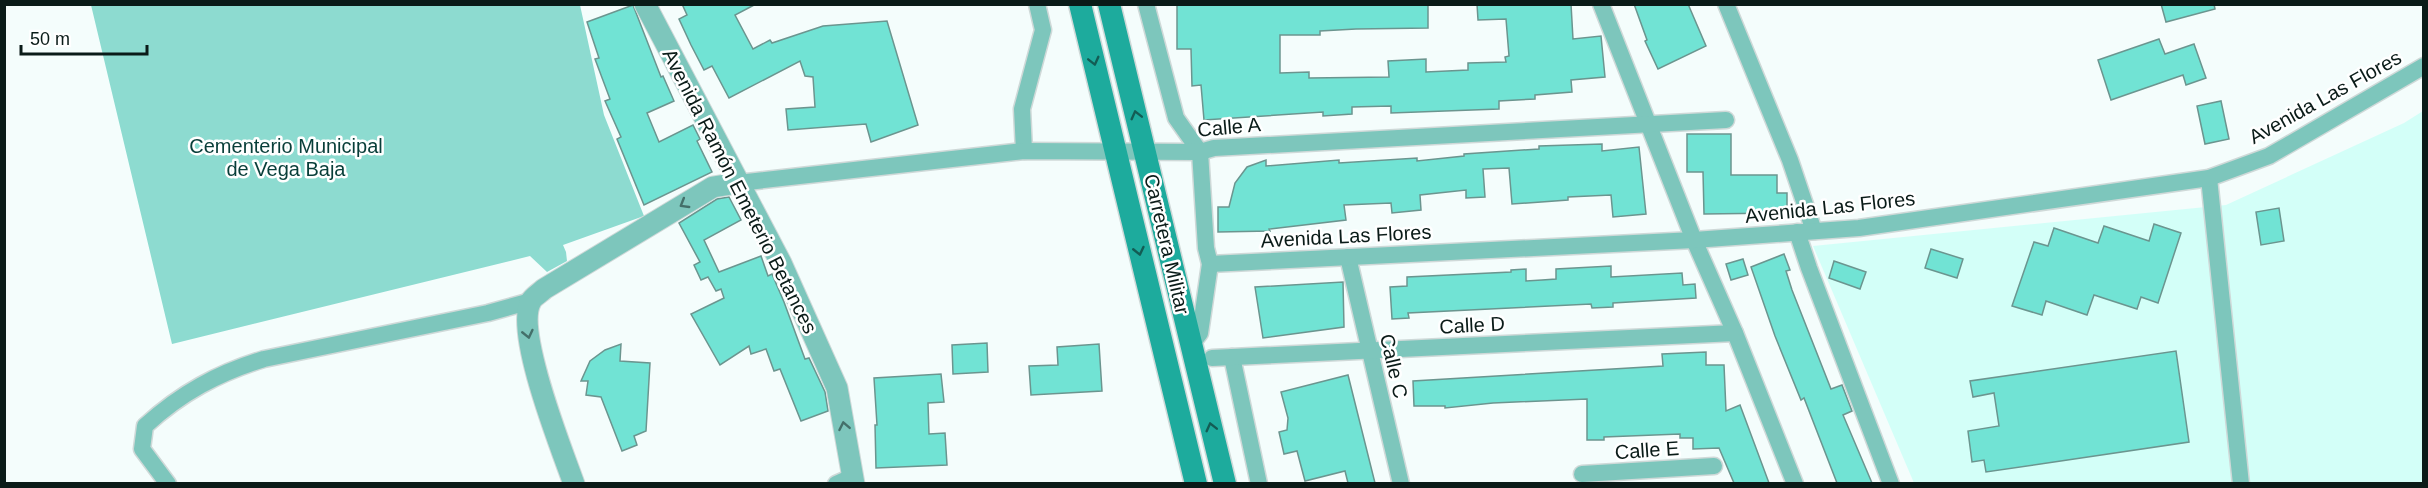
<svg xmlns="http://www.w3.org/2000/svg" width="2428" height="488" font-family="Arial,sans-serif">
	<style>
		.built { fill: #d3fff8 }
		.green { fill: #8ddbd0 }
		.building { fill: #71e3d4; stroke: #6b958f; stroke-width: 1.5 }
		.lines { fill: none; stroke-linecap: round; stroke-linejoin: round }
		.minor-casing { stroke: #cfd9d8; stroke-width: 19 }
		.tertiary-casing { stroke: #cfd9d8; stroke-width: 23 }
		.secondary-casing { stroke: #cfd9d8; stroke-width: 25 }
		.minor { stroke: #7dc6bc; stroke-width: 16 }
		.tertiary { stroke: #7dc6bc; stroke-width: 21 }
		.secondary { stroke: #1dab9d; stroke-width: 22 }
		.oneway { stroke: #135c54 }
		.oneway2 { stroke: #44706a }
		.labels { text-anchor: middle; stroke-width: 5; stroke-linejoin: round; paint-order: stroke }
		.street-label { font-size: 20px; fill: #0a1b18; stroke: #fff }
		.park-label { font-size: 20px; fill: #083e39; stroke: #fff }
	</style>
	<rect width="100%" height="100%" fill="#f4fdfc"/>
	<polygon class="built" points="2423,111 2423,483 1914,483 1813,246 2226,205 2404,123"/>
	<polygon class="green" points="91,5 580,5 604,115 644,216 563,245 566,252 567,261 547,272 530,256 172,344"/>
	<g class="building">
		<polygon points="682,4 756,4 735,15 753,49 770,40 772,43 823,26 887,21 918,125 871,142 866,124 788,130 786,109 815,107 813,77 805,76 800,61 729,98 712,66 704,70 691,45 679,19 687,15"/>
		<polygon points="1177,4 1428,4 1428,28 1356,29 1320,31 1320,35 1280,35 1280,73 1309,72 1309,78 1389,77 1388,61 1426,59 1426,72 1468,70 1468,63 1506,62 1505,57 1509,56 1506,19 1478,20 1477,4 1571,4 1573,39 1601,36 1605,77 1571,80 1572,92 1535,95 1535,99 1499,101 1499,109 1391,113 1391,106 1352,107 1352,114 1323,116 1323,112 1204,120 1201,85 1192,86 1191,49 1177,49"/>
		<polygon points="1634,4 1688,4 1706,46 1658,69 1645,41 1647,40"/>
		<polygon points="2161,4 2214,4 2215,9 2166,22"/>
		<polygon points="633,5 661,77 663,76 674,101 647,113 659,142 693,125 700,139 697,141 712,172 644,205 617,139 621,137 605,101 610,99 595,59 599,58 587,22"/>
		<polygon points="2159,39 2165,54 2194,44 2206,78 2186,85 2183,75 2111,100 2098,60"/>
		<polygon points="2221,101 2229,139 2205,144 2197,106"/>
		<polygon points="1687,134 1731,134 1731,175 1777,175 1777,193 1787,193 1787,213 1704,214 1703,172 1687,172"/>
		<polygon points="1602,144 1602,151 1639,147 1646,214 1613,217 1611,195 1568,197 1568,200 1512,204 1509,168 1483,169 1485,197 1466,198 1466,190 1420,195 1421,210 1392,213 1391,203 1344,205 1346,220 1269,229 1270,231 1218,232 1218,207 1229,207 1235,183 1247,167 1266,160 1266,166 1339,160 1339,163 1417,158 1417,161 1464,156 1464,154 1539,149 1539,146"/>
		<polygon points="729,197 741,220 704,240 719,272 761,256 768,276 772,274 784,302 805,359 809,358 825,392 828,411 801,421 780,369 774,371 766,349 751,354 749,346 720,365 691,314 724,298 721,289 716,291 708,277 701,280 694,265 700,262 679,223 717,199"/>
		<polygon points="2279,208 2284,241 2261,245 2256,212"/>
		<polygon points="2154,224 2181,233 2158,303 2141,297 2137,309 2094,295 2087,315 2046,301 2042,315 2012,306 2034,242 2048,246 2054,228 2098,243 2104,226 2149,241"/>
		<polygon points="1931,249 1963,259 1957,278 1925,268"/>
		<polygon points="1784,254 1790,270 1786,271 1792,290 1831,389 1842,385 1852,411 1843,415 1872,483 1837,483 1804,398 1801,400 1775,336 1751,267"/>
		<polygon points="1743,259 1748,275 1731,280 1726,264"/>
		<polygon points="1834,261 1866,272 1860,289 1829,278"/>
		<polygon points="1611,266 1611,277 1682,273 1683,285 1695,284 1696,298 1613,303 1613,307 1592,308 1591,304 1408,313 1409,318 1392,319 1390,287 1407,286 1407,277 1511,272 1511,270 1526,269 1526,281 1542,280 1556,279 1556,269"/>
		<polygon points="1343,282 1344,327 1263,338 1255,287"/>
		<polygon points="987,343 988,372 953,374 952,345"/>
		<polygon points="621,344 620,361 650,363 646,431 634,436 637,445 622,451 601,397 586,395 588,381 581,381 590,361 605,350"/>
		<polygon points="1099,344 1102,391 1031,395 1029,366 1058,365 1057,347"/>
		<polygon points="2176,351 2189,442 1986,472 1984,460 1972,462 1968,431 1999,426 1994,393 1973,397 1970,381"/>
		<polygon points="1706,352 1706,365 1724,365 1726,411 1740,405 1769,483 1734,483 1719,448 1693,449 1693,438 1680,438 1680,434 1604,437 1604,440 1587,440 1587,399 1493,403 1445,408 1445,406 1414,406 1413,381 1663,366 1662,354"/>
		<polygon points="941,374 944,402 928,403 929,434 945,433 947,465 876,468 875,425 877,425 874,378"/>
		<polygon points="1348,375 1375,483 1348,483 1345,471 1305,481 1297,451 1284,454 1279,432 1287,430 1288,418 1281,392"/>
	</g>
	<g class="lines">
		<g class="minor-casing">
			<g id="minor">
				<polyline points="1146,4 1176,118 1200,152 1206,248 1210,264 1200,333 1190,346"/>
				<polyline points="1601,4 1694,240 1735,333 1795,484"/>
				<polyline points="1726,4 1790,160 1814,231"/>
				<polyline points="1024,151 1022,109 1043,30 1037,4"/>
				<polyline points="2209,178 2241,484"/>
				<polyline points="738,183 1024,151 1200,152 1214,148 1726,120"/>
				<polyline points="1797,232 1809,268 1891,484"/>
				<polyline points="1348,257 1401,484"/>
				<polyline points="1210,264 1694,240 1859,228 2209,178 2269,156 2424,66"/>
				<polyline points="1232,357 1259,484"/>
				<polyline points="1212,358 1735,333"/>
				<polyline points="1582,474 1714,466"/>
				<path d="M168,484L142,449L145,426C181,393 218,373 264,359L488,313L531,301"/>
				<polyline points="836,484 854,476"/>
			</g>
		</g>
		<g class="tertiary-casing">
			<g id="tertiary">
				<polyline points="645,4 781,263 837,388 854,484"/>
				<path d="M574,484C562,450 514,331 531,301C533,297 541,292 544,289L713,187L738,183"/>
			</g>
		</g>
		<g class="secondary-casing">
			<g id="secondary">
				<polyline points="1080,4 1196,484"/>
				<polyline points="1109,4 1225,484"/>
			</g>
		</g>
		<use href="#minor" class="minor"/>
		<use href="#tertiary" class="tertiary"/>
		<use href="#secondary" class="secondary"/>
	</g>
	<defs><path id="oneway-chevron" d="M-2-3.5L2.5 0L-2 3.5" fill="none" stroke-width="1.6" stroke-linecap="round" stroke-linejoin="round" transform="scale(1.5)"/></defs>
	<g class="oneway">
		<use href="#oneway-chevron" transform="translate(1094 61) rotate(76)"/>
		<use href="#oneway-chevron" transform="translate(1136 115) rotate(-104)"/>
		<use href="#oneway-chevron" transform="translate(1139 251) rotate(77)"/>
		<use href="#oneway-chevron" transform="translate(1211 427) rotate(-104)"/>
	</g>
	<g class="oneway2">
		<use href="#oneway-chevron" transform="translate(684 204) rotate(149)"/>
		<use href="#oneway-chevron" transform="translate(528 334) rotate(77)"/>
		<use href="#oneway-chevron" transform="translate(844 426) rotate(-101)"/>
	</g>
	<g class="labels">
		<g class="street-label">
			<text transform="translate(2325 97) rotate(-29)" y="7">Avenida Las Flores</text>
			<text transform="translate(1229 127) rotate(-5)" y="7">Calle A</text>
			<text transform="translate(740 191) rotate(63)" y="7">Avenida Ramón Emeterio Betances</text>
			<text transform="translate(1830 207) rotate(-6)" y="7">Avenida Las Flores</text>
			<text transform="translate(1346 236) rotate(-3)" y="7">Avenida Las Flores</text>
			<text transform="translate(1167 244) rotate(77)" y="7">Carretera Militar</text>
			<text transform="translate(1472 325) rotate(-3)" y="7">Calle D</text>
			<text transform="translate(1394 366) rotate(77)" y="7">Calle C</text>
			<text transform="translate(1647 450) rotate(-4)" y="7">Calle E</text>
		</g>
		<g class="park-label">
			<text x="286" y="153">Cementerio Municipal<tspan x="286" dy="23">de Vega Baja</tspan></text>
		</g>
	</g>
	<rect width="2428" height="488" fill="none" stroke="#0a1b18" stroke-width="12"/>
	<path d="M21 45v9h126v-9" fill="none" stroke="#0a1b18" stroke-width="3"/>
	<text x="30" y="45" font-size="18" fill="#0a1b18" stroke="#ffffff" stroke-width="4.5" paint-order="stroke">50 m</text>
</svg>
